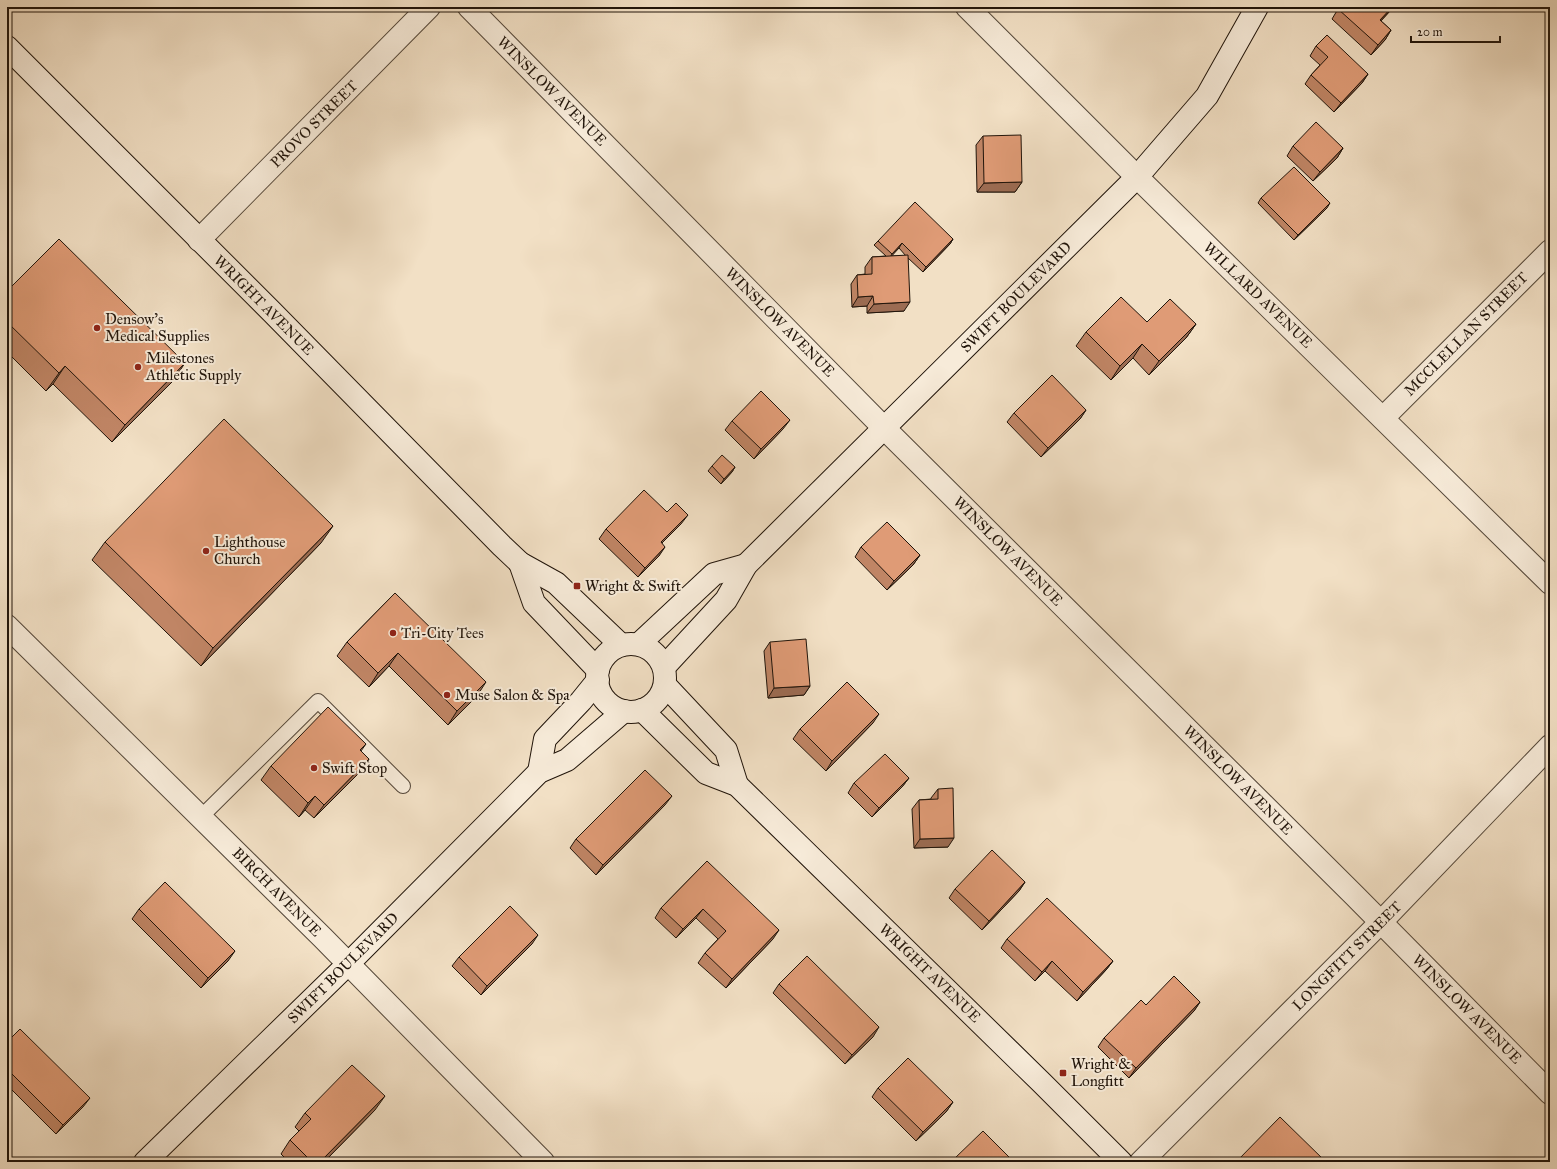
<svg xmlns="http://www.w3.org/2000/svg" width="1557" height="1169" font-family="'IM FELL Great Primer',serif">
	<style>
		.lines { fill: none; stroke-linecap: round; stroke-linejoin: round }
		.lane-casing { stroke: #544739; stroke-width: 16 }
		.street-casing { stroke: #544739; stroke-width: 24 }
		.secondary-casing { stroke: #20140a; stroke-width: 24 }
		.lane { stroke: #f7ebd9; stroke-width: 14 }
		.street { stroke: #f7ebd9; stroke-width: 22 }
		.secondary { stroke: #f7ebd9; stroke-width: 22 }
		.wall { fill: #c08565; stroke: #20140a; fill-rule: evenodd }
		.shaded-wall { fill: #9c6c53; stroke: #20140a }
		.building { fill: #df9b76; stroke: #20140a }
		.poi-dot { fill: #8f2418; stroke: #f7ebd9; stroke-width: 1.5 }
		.labels { text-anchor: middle; stroke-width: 4; stroke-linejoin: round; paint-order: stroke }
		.street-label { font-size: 15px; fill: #20140a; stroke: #f7ebd9 }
		.poi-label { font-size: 15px; fill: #20140a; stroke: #f7ebd9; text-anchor: start }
	</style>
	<rect width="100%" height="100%" fill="#f2e0c5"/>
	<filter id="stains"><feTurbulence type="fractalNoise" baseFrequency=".005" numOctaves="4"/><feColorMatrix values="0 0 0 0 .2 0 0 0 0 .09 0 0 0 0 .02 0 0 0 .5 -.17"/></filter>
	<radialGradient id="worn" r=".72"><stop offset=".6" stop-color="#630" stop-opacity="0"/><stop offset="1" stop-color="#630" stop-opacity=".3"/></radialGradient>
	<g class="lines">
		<g class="lane-casing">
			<polyline id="lane" points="201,817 318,701 403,786"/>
		</g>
		<g class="street-casing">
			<g id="street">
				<polyline points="469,7 884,428 1354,895 1550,1093"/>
				<polyline points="967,7 1137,177 1550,583"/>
				<polyline points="199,240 429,7"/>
				<polyline points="1383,418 1550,251"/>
				<polyline points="7,626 323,938 543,1162"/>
				<polyline points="1141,1162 1381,922 1550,746"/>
			</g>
		</g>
		<g class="secondary-casing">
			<g id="secondary">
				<polyline points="7,47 272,312 502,546 520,563 556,583 621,645"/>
				<polyline points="520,563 534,603 598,670"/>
				<polyline points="639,644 714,574 746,565"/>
				<circle cx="631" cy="678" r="34"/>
				<polyline points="664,667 726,600 746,565 1137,177 1207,96 1257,7"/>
				<polyline points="665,685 726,750 737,785"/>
				<polyline points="642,710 706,773 737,785 1042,1083 1121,1162"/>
				<polyline points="539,772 545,739 581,701 598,680"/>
				<polyline points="145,1162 348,964 539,772 567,760 624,711"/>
			</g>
		</g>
		<use href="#lane" class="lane"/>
		<use href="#street" class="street"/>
		<use href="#secondary" class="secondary"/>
	</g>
	<g class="wall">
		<polygon points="1338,9 1390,11 1381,21 1391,30 1385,40 1371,55 1332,19"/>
		<polygon points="1316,46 1368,74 1362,83 1334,112 1305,84 1311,75 1320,65 1310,56"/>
		<polygon points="983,136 1022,182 1015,192 977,192 976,145"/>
		<polygon points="1293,146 1343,148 1337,158 1313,181 1287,156"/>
		<polygon points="1261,198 1327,208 1294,240 1258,203"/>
		<path d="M953,239L950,244L923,272L908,258L904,311L867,313V306L852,307L851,284L857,275L865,274V267L872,257L886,256L874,245L878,241ZM899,248L906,256H891Z"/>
		<polygon points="7,291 173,381 112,442 53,384 46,391 7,352"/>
		<polygon points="1147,322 1196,324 1186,338 1149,375 1133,358 1111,380 1076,346 1086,332"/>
		<polygon points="1086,410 1080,419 1041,457 1007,422 1014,413"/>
		<polygon points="732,421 783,429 754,459 725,430"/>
		<polygon points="712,466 735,467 732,472 721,484 708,471"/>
		<polygon points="681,524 662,543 659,556 638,577 599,539 606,529"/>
		<polygon points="105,542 321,543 201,666 92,560"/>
		<polygon points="861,547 920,555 913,565 887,590 855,557"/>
		<polygon points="395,593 477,696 448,725 389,666 369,687 337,656 347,642"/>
		<polygon points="770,642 810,686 804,695 768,698 764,651"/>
		<polygon points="873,723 826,771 793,739 800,729"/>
		<polygon points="366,744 361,751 369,759 360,772 314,818 305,810 299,817 261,780 271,766"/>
		<polygon points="909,778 902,787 872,817 848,793 854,783"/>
		<polygon points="938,789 948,847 914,848 912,809 919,800 931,799 931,798"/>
		<polygon points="665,805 596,875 570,848 576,839"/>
		<polygon points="707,861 773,939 726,988 698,963 705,953 718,939 696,918 676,938 655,918 661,908"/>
		<polygon points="1025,882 1019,891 982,930 949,898 955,889"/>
		<polygon points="139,909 228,961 201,988 132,919"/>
		<polygon points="1007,939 1113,961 1106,970 1077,1001 1045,971 1035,981 1001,948"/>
		<polygon points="532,944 481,995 452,966 459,957"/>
		<polygon points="779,984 873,1037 845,1064 773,993"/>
		<polygon points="1200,1002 1194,1011 1129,1078 1098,1047 1104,1038 1146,1005"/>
		<polygon points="7,1042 83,1107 56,1134 7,1085"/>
		<polygon points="878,1088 953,1102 946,1112 916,1141 872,1097"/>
		<polygon points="375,1110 324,1162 289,1162 281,1154 290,1140 299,1131 295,1127 305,1113"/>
	</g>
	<g class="shaded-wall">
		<polygon points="1392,7 1393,7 1390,11 1373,29 1380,20"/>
		<polygon points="1391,30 1385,40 1371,55 1378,45"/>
		<polygon points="1368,74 1362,83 1334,112 1341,103"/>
		<polygon points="1343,148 1337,158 1313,181 1320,172"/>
		<polygon points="1022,182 1015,192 977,192 984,183"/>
		<polygon points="1330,203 1327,208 1294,240 1298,235"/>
		<polygon points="953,239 950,244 923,272 926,267"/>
		<polygon points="902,243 899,248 889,259 892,254"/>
		<polygon points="873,296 867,306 852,307 858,297"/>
		<polygon points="910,302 904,311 867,313 874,304"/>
		<polygon points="1196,324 1186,338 1149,375 1159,361"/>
		<polygon points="1142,344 1133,358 1111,380 1120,366"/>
		<polygon points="185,363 173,381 112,442 125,425"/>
		<polygon points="65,366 53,384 46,391 59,373"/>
		<polygon points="1086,410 1080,419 1041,457 1048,448"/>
		<polygon points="790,420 783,429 754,459 761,449"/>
		<polygon points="735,467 732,472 721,484 724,479"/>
		<polygon points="688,515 681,524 654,551 661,542"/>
		<polygon points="333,526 321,543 201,666 213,648"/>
		<polygon points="665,547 659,556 638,577 645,568"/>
		<polygon points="920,555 913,565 887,590 894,581"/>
		<polygon points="398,653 389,666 369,687 378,673"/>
		<polygon points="486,682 477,696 448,725 457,711"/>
		<polygon points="810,686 804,695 768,698 774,688"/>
		<polygon points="879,714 873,723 826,771 832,761"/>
		<polygon points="369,759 360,772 314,818 324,805"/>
		<polygon points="909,778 902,787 872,817 879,808"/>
		<polygon points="315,796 305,810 299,817 308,803"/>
		<polygon points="672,796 665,805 596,875 603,865"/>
		<polygon points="954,838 948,847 914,848 920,839"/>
		<polygon points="1025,882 1019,891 982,930 989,921"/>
		<polygon points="703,909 696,918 676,938 683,929"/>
		<polygon points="779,930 773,939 726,988 732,979"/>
		<polygon points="538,935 532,944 481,995 487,986"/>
		<polygon points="235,951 228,961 201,988 208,978"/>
		<polygon points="1052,961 1045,971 1035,981 1042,972"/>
		<polygon points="1113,961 1106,970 1077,1001 1083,992"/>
		<polygon points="1200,1002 1194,1011 1129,1078 1136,1068"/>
		<polygon points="879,1027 873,1037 845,1064 852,1055"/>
		<polygon points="385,1096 375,1110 324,1162 320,1162"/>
		<polygon points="90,1098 83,1107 56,1134 63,1125"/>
		<polygon points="953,1102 946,1112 916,1141 923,1132"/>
	</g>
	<g class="building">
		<polygon points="1341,7 1392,7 1380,20 1391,30 1378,45 1338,9"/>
		<polygon points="1327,35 1368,74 1341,103 1311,75 1328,57 1316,46"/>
		<polygon points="1316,122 1343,148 1320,172 1293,146"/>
		<polygon points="1021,135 1022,182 984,183 983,136"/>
		<polygon points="1294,167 1330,203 1298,235 1261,198"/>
		<polygon points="915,202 953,239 926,267 902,243 892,254 878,241"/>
		<polygon points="59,239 185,363 125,425 65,366 59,373 7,322 7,291"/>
		<polygon points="908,255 910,302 874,304 873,296 858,297 857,275 872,274 872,257"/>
		<polygon points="1121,297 1147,322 1170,299 1196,324 1159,361 1142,344 1120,366 1086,332"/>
		<polygon points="1052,375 1086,410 1048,448 1014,413"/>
		<polygon points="761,391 790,420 761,449 732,421"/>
		<polygon points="224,419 333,526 213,648 105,542"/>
		<polygon points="722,455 735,467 724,479 712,466"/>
		<polygon points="644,490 667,512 676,503 688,515 661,542 665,547 645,568 606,529"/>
		<polygon points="887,522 920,555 894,581 861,547"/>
		<polygon points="395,593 486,682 457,711 398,653 378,673 347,642"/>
		<polygon points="806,639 810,686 774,688 770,642"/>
		<polygon points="847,682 879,714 832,761 800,729"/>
		<polygon points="328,707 366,744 360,750 369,759 324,805 315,796 308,803 271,766"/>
		<polygon points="885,754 909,778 879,808 854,783"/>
		<polygon points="645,770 672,796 603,865 576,839"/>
		<polygon points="953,788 954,838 920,839 919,800 938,799 938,789"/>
		<polygon points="992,850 1025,882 989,921 955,889"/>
		<polygon points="707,861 779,930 732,979 705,953 726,931 703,909 683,929 661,908"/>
		<polygon points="165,882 235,951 208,978 139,909"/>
		<polygon points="1047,898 1113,961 1083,992 1052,961 1042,972 1007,939"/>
		<polygon points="510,906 538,935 487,986 459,957"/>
		<polygon points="807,956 879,1027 852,1055 779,984"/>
		<polygon points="1174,976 1200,1002 1136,1068 1104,1038 1141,1000 1146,1005"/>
		<polygon points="20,1029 90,1098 63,1125 7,1069 7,1042"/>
		<polygon points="908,1058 953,1102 923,1132 878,1088"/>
		<polygon points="352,1065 385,1096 320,1162 312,1162 290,1140 311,1119 305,1113"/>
		<polygon points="1280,1117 1325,1161 1324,1162 1240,1162 1238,1160"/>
		<polygon points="983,1131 1014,1162 957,1162 954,1159"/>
	</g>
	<g class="poi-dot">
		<circle cx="97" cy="328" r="4"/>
		<circle cx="138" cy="367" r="4"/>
		<circle cx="206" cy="551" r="4"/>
		<rect x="573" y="582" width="8" height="8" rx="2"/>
		<circle cx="393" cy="633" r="4"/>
		<circle cx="447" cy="695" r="4"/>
		<circle cx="314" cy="768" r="4"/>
		<rect x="1059" y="1069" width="8" height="8" rx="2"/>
	</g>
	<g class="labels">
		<g class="street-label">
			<text transform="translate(552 91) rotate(45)" y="5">WINSLOW AVENUE</text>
			<text transform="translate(314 124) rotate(-45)" y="5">PROVO STREET</text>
			<text transform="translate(1258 295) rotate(44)" y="5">WILLARD AVENUE</text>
			<text transform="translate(1016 297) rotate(-45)" y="5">SWIFT BOULEVARD</text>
			<text transform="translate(264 305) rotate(45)" y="5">WRIGHT AVENUE</text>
			<text transform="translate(780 322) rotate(45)" y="5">WINSLOW AVENUE</text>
			<text transform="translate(1466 334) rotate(-45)" y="5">MCCLELLAN STREET</text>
			<text transform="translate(1008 551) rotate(45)" y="5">WINSLOW AVENUE</text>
			<text transform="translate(1238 780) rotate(45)" y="5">WINSLOW AVENUE</text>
			<text transform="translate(277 892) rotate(45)" y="5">BIRCH AVENUE</text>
			<text transform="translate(1347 956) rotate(-45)" y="5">LONGFITT STREET</text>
			<text transform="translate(343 968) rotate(-45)" y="5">SWIFT BOULEVARD</text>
			<text transform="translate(930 973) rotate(44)" y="5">WRIGHT AVENUE</text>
			<text transform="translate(1467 1009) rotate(45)" y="5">WINSLOW AVENUE</text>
		</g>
		<g class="poi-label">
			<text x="105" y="324">Densow's<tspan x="105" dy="17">Medical Supplies</tspan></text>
			<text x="146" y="363">Milestones<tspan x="146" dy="17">Athletic Supply</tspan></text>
			<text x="214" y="547">Lighthouse<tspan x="214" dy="17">Church</tspan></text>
			<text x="585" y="591">Wright &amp; Swift</text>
			<text x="401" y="638">Tri-City Tees</text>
			<text x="455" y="700">Muse Salon &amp; Spa</text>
			<text x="322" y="773">Swift Stop</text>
			<text x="1071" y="1069">Wright &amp;<tspan x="1071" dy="17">Longfitt</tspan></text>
		</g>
	</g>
	<rect width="1557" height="1169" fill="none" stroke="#f2e0c5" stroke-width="24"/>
	<rect x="8" y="8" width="1541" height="1153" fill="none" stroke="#20140a" stroke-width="2"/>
	<rect x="12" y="12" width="1533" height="1145" fill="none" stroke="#20140a"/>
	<path d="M1411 36v6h89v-6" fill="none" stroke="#20140a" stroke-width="2"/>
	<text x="1417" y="36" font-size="12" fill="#20140a" stroke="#f7ebd9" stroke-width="3" paint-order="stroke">20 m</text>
	<rect width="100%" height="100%" filter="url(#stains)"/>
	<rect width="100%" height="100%" fill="url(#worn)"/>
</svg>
